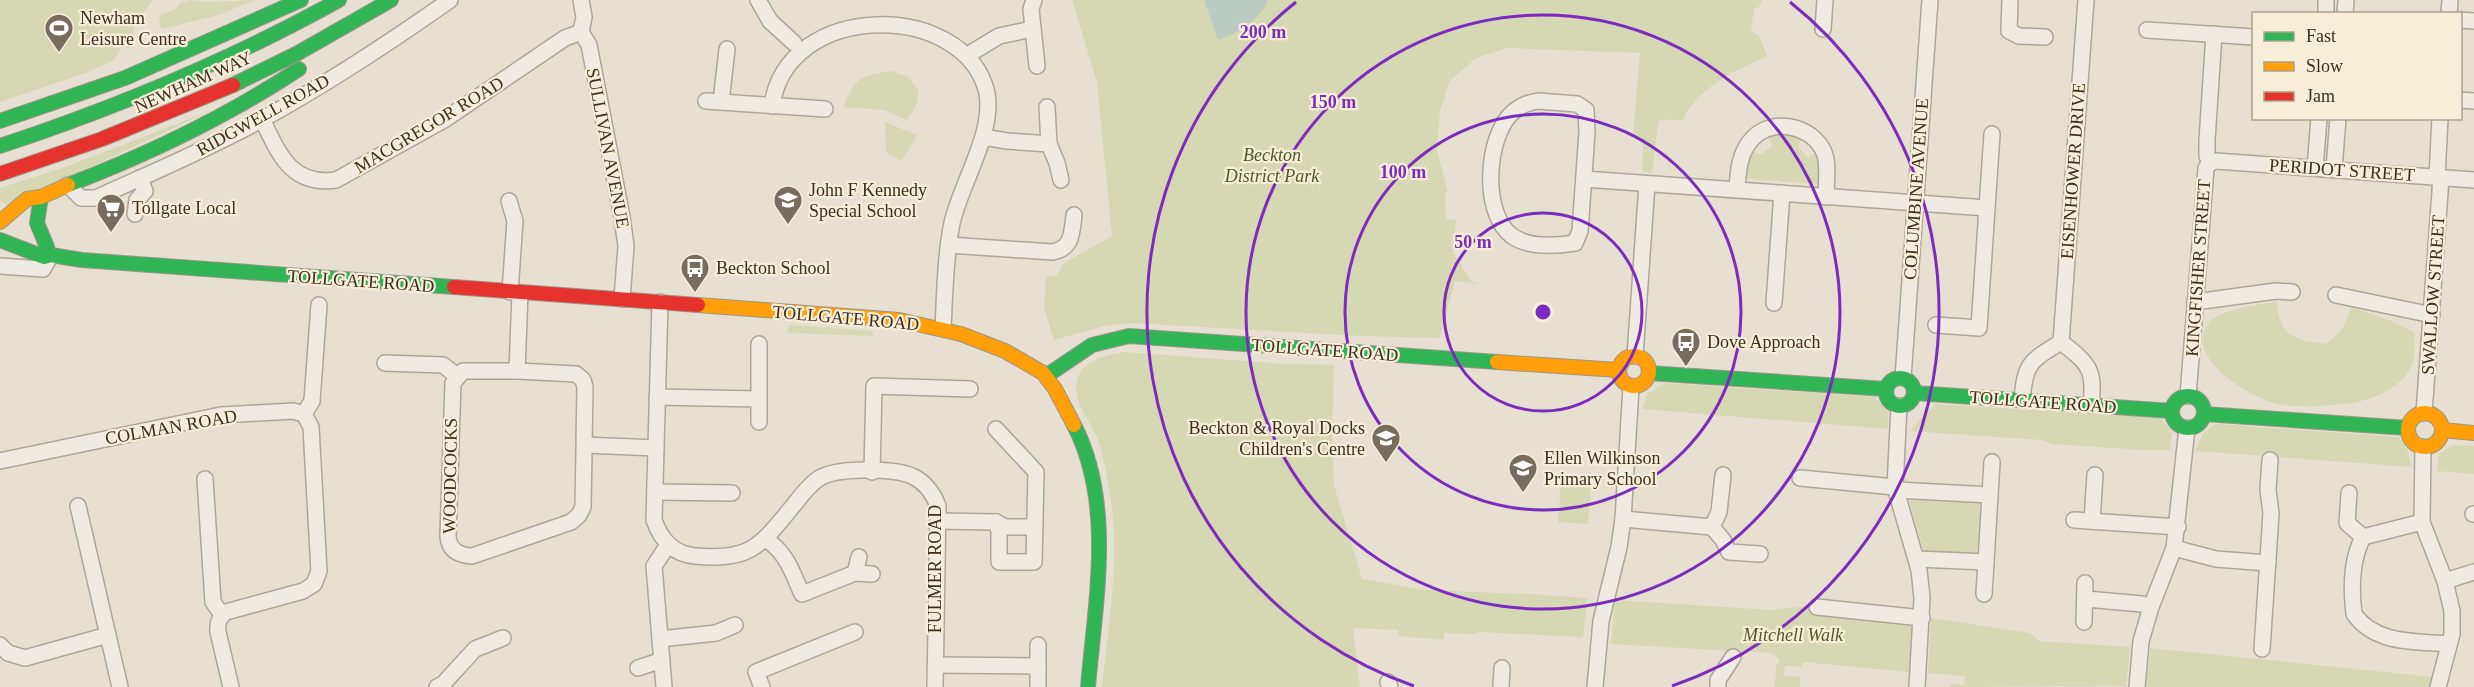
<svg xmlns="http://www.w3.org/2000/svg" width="2474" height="687" font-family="Georgia,serif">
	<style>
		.green { fill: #d6d7b3 }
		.water { fill: #bcccc2 }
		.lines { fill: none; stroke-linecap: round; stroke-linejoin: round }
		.street-casing { stroke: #ada599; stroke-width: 18 }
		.fast-casing { stroke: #9c958a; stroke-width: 16 }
		.slow-casing { stroke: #9c958a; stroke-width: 16 }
		.jam-casing { stroke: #9c958a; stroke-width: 16 }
		.street { stroke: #efebe3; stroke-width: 15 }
		.fast { stroke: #30b455; stroke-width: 14 }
		.slow { stroke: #ff9f0a; stroke-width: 14 }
		.jam { stroke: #e5322d; stroke-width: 14 }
		.ring { fill: none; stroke: #7b2cbf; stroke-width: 3 }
		.labels { text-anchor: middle; stroke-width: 4.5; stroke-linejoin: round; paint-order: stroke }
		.poi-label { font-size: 18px; fill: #3d2e20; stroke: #f7eed8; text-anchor: start }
		.street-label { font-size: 18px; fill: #3d2e20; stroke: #f7eed8 }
		.park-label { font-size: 18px; font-style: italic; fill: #4d5a26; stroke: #f7eed8 }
		.centre { fill: #7b2cbf; stroke: #f7eed8; stroke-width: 3 }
		.ring-label { font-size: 18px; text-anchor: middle; font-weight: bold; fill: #7b2cbf; stroke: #f7eed8; stroke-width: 4.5; stroke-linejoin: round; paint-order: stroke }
	</style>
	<rect width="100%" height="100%" fill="#e7e0d1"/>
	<g class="green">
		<polygon points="0,0 153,0 135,24 129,48 122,47 114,60 86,73 0,102"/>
		<polygon points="189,0 211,2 255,0 219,15 162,29 159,22 161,15 176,9 180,3"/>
		<path d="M1072,0H1762L1759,7L1754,9L1751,31L1760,37L1767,56C1733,72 1699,86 1682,121L1662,119L1658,123L1652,173L1642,171L1643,140L1633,135L1640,53L1507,48L1476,58L1450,81L1440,111L1437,150L1448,192L1445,193L1446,220L1456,219L1453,253L1471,281L1479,284L1455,281L1440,338L1359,336L1131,323L1104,326L1054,340L1044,308L1046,276H1057L1063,264L1112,236L1097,82Z"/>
		<path d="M892,71L908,77L919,91L916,106L907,120L884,110L844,107C853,77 863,75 892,71Z"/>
		<polygon points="212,110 8,206 0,201 0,188 71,165"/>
		<polygon points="885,122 917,135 902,161 886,152"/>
		<polygon points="1785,132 1802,138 1798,146 1808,157 1816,153 1820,173 1819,184 1746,179 1746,167 1751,150 1761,155 1772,145 1768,136"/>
		<path d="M2277,302C2279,336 2294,340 2325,344C2341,334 2346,325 2351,307L2389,320L2415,333C2414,342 2416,357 2412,365C2401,390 2368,402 2344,404C2321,406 2293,409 2271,402C2245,394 2184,356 2208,324C2220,309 2259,304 2277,302Z"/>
		<polygon points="789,325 873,331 873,336 787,333"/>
		<path d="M1125,352L1287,364L1334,365L1332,435L1334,485L1362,579L1426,590L1529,594L1587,598L1583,637L1478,632L1477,634L1444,633V640L1398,636V630L1353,628L1360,687H1102C1109,624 1120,557 1110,494C1107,476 1104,458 1098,440C1092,424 1074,403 1076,385C1080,359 1103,356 1125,352Z"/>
		<polygon points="1664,383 1875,397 1888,412 1888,429 1642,409 1647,394"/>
		<polygon points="1935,404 2160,418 2172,432 2170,450 2144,450 2052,444 2042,440 1909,431"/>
		<polygon points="2215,424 2399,437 2407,449 2412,467 2195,451 2203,433"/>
		<polygon points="2453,445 2474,446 2474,474 2437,471 2439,454"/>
		<polygon points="1561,482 1591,484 1588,524 1558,522"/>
		<path d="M1908,497L1978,501C1986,511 1983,551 1970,556L1924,553Z"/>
		<path d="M1615,600L1772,610C1814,601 1869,617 1912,624L1909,672L1803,662L1802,667L1785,666L1784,676L1801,677L1800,687H1775L1776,666L1780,660L1771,653L1611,644Z"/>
		<polygon points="1931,618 2030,633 2039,641 2130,647 2126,686 1950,687 1950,684 1964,685 1965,676 1928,673"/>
		<polygon points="2150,648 2434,677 2431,687 2146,687"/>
	</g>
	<path class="water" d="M1204,0H1268C1261,19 1237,34 1218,40Z"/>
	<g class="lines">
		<g class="street-casing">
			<g id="street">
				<polyline points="581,0 584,17 581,32 589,45 622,217 626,246 622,299"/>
				<polyline points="758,0 770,21 794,43"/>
				<polyline points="1034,0 1031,9 1037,66"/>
				<polyline points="2010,0 2009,31 2019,36 2045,37"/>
				<polyline points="2326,14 2326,0"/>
				<polyline points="2345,14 2346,0"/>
				<polyline points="2449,14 2450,0"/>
				<polyline points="2460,20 2474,21"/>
				<polyline points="1823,29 1825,0"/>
				<polyline points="2147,30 2254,37"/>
				<polyline points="971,53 999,36 1032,29"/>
				<polyline points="2460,100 2474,101"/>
				<polyline points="706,101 825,109"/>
				<path d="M1538,101L1577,104L1586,110L1587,132L1580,231L1575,243C1556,246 1529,248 1512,236C1481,213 1486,136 1513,112C1521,105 1528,103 1538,101Z"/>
				<polyline points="721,102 727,49"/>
				<path d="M772,106C786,0 965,0 987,93C994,134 961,183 952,223C945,257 945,293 943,327"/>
				<polyline points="1047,107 1049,144 1057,163 1061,180"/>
				<path d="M262,119C279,154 291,186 336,180L444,120L565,38L581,32"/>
				<polyline points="983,137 1007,141 1049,144"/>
				<polyline points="2210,163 2216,161 2474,180"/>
				<polyline points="2210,163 2207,156 2207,140 2214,34"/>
				<polyline points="2315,168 2319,118"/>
				<polyline points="2334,169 2338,118"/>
				<polyline points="2437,177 2440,118"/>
				<polyline points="1584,179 1987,208"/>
				<path d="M68,185L81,198H96C151,173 208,149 261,120C327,84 389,43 450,0"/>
				<path d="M1737,190C1738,172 1739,152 1753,138C1775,115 1820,128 1826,159C1828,171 1826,185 1826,197"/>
				<polyline points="509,201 515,221 510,292"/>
				<polyline points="135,214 137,200 145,191 140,178"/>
				<path d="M949,245L1052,252C1072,249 1072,233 1074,215"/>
				<polyline points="0,266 43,269 51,255"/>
				<polyline points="2336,295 2432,315"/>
				<path d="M660,302L654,520C661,540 673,554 695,556C751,561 760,546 793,506C801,496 808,486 818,479C835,467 893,468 912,476C925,482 933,493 938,506L935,687"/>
				<polyline points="2195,302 2276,291 2292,292"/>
				<polyline points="1774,303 1782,193"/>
				<polyline points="1936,325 1979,328 1992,134"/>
				<polyline points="2061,342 2086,0"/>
				<path d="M2061,342C2089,364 2095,369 2091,405"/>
				<polyline points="1635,356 1647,184"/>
				<polyline points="385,363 443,365 457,376"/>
				<path d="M517,371H463L453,383L448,536C449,550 458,555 472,556L571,522L579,515L583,507L585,387L583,380L576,374L517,371L520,293"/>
				<polyline points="1903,378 1930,0"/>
				<polyline points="2188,396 2206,168 2210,163"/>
				<polyline points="657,397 759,399"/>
				<path d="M2022,400C2025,363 2030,361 2061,342"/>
				<polyline points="1899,406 1895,487 1919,570 1922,598 1917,687"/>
				<polyline points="2424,413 2441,178"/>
				<polyline points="304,414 312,401 319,305"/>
				<polyline points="759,422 759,344"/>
				<polyline points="585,445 656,448"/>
				<polyline points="2423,447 2422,522 2445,581 2452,611 2452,634 2438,687"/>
				<polyline points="0,461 221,415 293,411 304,414"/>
				<polyline points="872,472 874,386 970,389"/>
				<polyline points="1800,478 1895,487"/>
				<polyline points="205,479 213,602 222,615"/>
				<polyline points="1897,490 1990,495 1986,562 1917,559"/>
				<polyline points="655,492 732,493"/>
				<polyline points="2349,493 2347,523 2363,537"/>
				<polyline points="1990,495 1992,462"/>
				<polyline points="78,506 120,687"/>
				<polyline points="2473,514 2474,514"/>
				<polyline points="1623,519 1712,527 1719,512 1723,475"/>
				<polyline points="2074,520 2178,527"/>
				<polyline points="938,521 996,522 1005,527 1035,527"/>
				<polyline points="2092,521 2095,475"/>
				<polyline points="996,522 999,531 999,562 1034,562 1036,472 996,429"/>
				<path d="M2422,522L2363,537C2351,560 2351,589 2354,614C2376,645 2416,641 2449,644"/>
				<polyline points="1712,527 1723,540 1729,552 1760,554"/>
				<path d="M766,539C788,555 791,570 802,594L855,573L872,574"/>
				<polyline points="2174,548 2216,559 2268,563"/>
				<polyline points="855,573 859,557"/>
				<polyline points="2445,581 2474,572"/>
				<polyline points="1984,594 1986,562"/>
				<polyline points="2086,599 2142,604 2151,607"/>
				<polyline points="1817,607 1922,618"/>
				<polyline points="2084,622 2085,583"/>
				<polyline points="660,639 716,633 735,625"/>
				<polyline points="0,645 8,653 25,658 108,635"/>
				<polyline points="1038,645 1038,687"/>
				<polyline points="2262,649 2271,513 2268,490 2270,460"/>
				<polyline points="935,665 1038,666"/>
				<polyline points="638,668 662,660"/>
				<polyline points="1388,682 1390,687"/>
				<path d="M231,687L218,632C217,623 219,617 226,612L303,591L314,584L319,571L311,427L304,414"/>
				<polyline points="437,687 443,684 475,649 503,638"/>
				<polyline points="664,687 654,566 668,545"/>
				<polyline points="762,687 756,672 855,632"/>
				<polyline points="1501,687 1502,668"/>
				<polyline points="1595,687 1601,621 1619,547 1623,519 1631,387"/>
				<polyline points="1718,687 1718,680 1733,657"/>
				<polyline points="2137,687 2141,641 2151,607 2174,548 2187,428"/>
			</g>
		</g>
		<g class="fast-casing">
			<g id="fast">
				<polyline points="233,85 298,53 391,0"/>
				<polyline points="0,121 125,78 301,0"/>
				<path d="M0,146C118,107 231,60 339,0"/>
				<path d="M68,185C149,154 226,117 299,69"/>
				<polyline points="41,197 37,223 47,247"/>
				<polyline points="0,240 44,257 51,255 82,260 454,287"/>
				<polyline points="1649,373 1886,389"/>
				<polyline points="1046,376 1092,345 1129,336 1497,362"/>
				<circle cx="1900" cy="392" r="14"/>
				<polyline points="1915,393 2172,411"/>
				<circle cx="2188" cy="412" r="16"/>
				<polyline points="2204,414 2408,428"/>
				<path d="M1074,425C1115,504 1095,603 1088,687"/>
			</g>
		</g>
		<g class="slow-casing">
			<g id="slow">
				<polyline points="0,222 27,199 41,197 68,185"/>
				<polyline points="698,305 899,320 961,334 1005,351 1043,373 1055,389 1074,425"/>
				<circle cx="1634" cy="371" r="15"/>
				<polyline points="1497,362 1618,370"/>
				<circle cx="2425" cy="430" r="17"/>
				<polyline points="2442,430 2474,433"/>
			</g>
		</g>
		<g class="jam-casing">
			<g id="jam">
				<polyline points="0,174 102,139 233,85"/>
				<polyline points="454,287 698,305"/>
			</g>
		</g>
		<use href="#street" class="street"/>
		<use href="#fast" class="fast"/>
		<use href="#slow" class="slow"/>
		<use href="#jam" class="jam"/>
	</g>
	<g class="ring">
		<circle cx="1543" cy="312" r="99"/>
		<circle cx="1543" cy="312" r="198"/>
		<circle cx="1543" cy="312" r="297"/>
		<path d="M1414 686A396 396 0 0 1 1296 2M1790 2A396 396 0 0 1 1672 686"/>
	</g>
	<defs>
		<g id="stadium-pin" transform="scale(1.5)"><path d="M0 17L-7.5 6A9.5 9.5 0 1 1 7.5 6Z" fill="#786c5e" stroke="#f7eed8"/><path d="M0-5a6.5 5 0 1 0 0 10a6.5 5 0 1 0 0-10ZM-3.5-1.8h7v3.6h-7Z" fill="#fff"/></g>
		<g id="school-pin" transform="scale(1.5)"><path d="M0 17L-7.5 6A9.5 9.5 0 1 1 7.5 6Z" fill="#786c5e" stroke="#f7eed8"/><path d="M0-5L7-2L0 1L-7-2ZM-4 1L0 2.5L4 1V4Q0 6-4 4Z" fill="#fff"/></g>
		<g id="supermarket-pin" transform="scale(1.5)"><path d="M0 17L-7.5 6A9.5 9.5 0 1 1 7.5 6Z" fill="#786c5e" stroke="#f7eed8"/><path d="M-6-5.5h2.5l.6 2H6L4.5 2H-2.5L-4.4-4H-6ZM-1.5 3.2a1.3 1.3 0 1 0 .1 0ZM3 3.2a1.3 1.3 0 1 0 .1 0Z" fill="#fff"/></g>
		<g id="bus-pin" transform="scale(1.5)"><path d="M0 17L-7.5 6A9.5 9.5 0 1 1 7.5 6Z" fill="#786c5e" stroke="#f7eed8"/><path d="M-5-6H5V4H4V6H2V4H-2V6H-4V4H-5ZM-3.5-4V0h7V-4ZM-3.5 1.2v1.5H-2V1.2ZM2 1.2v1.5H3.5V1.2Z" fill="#fff"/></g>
	</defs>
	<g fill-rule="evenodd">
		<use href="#stadium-pin" x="59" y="28"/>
		<use href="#school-pin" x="788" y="200"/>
		<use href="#supermarket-pin" x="111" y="208"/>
		<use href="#bus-pin" x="695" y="268"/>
		<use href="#bus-pin" x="1686" y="342"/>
		<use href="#school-pin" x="1386" y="438"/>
		<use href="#school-pin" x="1523" y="468"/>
	</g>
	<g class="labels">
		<g class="poi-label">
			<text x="80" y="24">Newham<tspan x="80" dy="21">Leisure Centre</tspan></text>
			<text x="809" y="196">John F Kennedy<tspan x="809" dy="21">Special School</tspan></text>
			<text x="132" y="214">Tollgate Local</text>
			<text x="716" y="274">Beckton School</text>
			<text x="1707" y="348">Dove Approach</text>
			<text x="1365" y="434" text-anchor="end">Beckton &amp; Royal Docks<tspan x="1365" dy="21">Children's Centre</tspan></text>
			<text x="1544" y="464">Ellen Wilkinson<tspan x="1544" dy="21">Primary School</tspan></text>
		</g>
		<g class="street-label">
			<text transform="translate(193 82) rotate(-24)" y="6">NEWHAM WAY</text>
			<text transform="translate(263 115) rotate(-29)" y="6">RIDGWELL ROAD</text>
			<text transform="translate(429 125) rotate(-31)" y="6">MACGREGOR ROAD</text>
			<text transform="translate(608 148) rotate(79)" y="6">SULLIVAN AVENUE</text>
			<text transform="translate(2342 170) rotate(4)" y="6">PERIDOT STREET</text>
			<text transform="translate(2073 171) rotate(-86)" y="6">EISENHOWER DRIVE</text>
			<text transform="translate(1916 189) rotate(-86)" y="6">COLUMBINE AVENUE</text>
			<text transform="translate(2198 268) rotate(-86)" y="6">KINGFISHER STREET</text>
			<text transform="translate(361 281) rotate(4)" y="6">TOLLGATE ROAD</text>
			<text transform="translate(2433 295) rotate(-86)" y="6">SWALLOW STREET</text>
			<text transform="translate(846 318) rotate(5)" y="6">TOLLGATE ROAD</text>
			<text transform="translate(1325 350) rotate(4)" y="6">TOLLGATE ROAD</text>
			<text transform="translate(2043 402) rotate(4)" y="6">TOLLGATE ROAD</text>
			<text transform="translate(171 427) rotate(-10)" y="6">COLMAN ROAD</text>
			<text transform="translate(450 476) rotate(-89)" y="6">WOODCOCKS</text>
			<text transform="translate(935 569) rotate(-90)" y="6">FULMER ROAD</text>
		</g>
		<g class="park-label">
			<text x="1272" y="161">Beckton<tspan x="1272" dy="21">District Park</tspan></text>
			<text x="1793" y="641">Mitchell Walk</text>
		</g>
	</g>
	<circle cx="1543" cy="312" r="9" class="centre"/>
	<g class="ring-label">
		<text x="1263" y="38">200 m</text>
		<text x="1333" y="108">150 m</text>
		<text x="1403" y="178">100 m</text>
		<text x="1473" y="248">50 m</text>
	</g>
	<rect x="2252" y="12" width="210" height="108" fill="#f7eed8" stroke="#ada18e" stroke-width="1.5"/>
	<rect x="2264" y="32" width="30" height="9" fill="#30b455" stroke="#ada18e" stroke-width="1.5"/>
	<text x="2306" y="42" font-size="18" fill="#3d2e20">Fast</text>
	<rect x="2264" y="62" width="30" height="9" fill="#ff9f0a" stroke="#ada18e" stroke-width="1.5"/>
	<text x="2306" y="72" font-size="18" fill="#3d2e20">Slow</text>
	<rect x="2264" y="92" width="30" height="9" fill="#e5322d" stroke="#ada18e" stroke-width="1.5"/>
	<text x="2306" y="102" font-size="18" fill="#3d2e20">Jam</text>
</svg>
